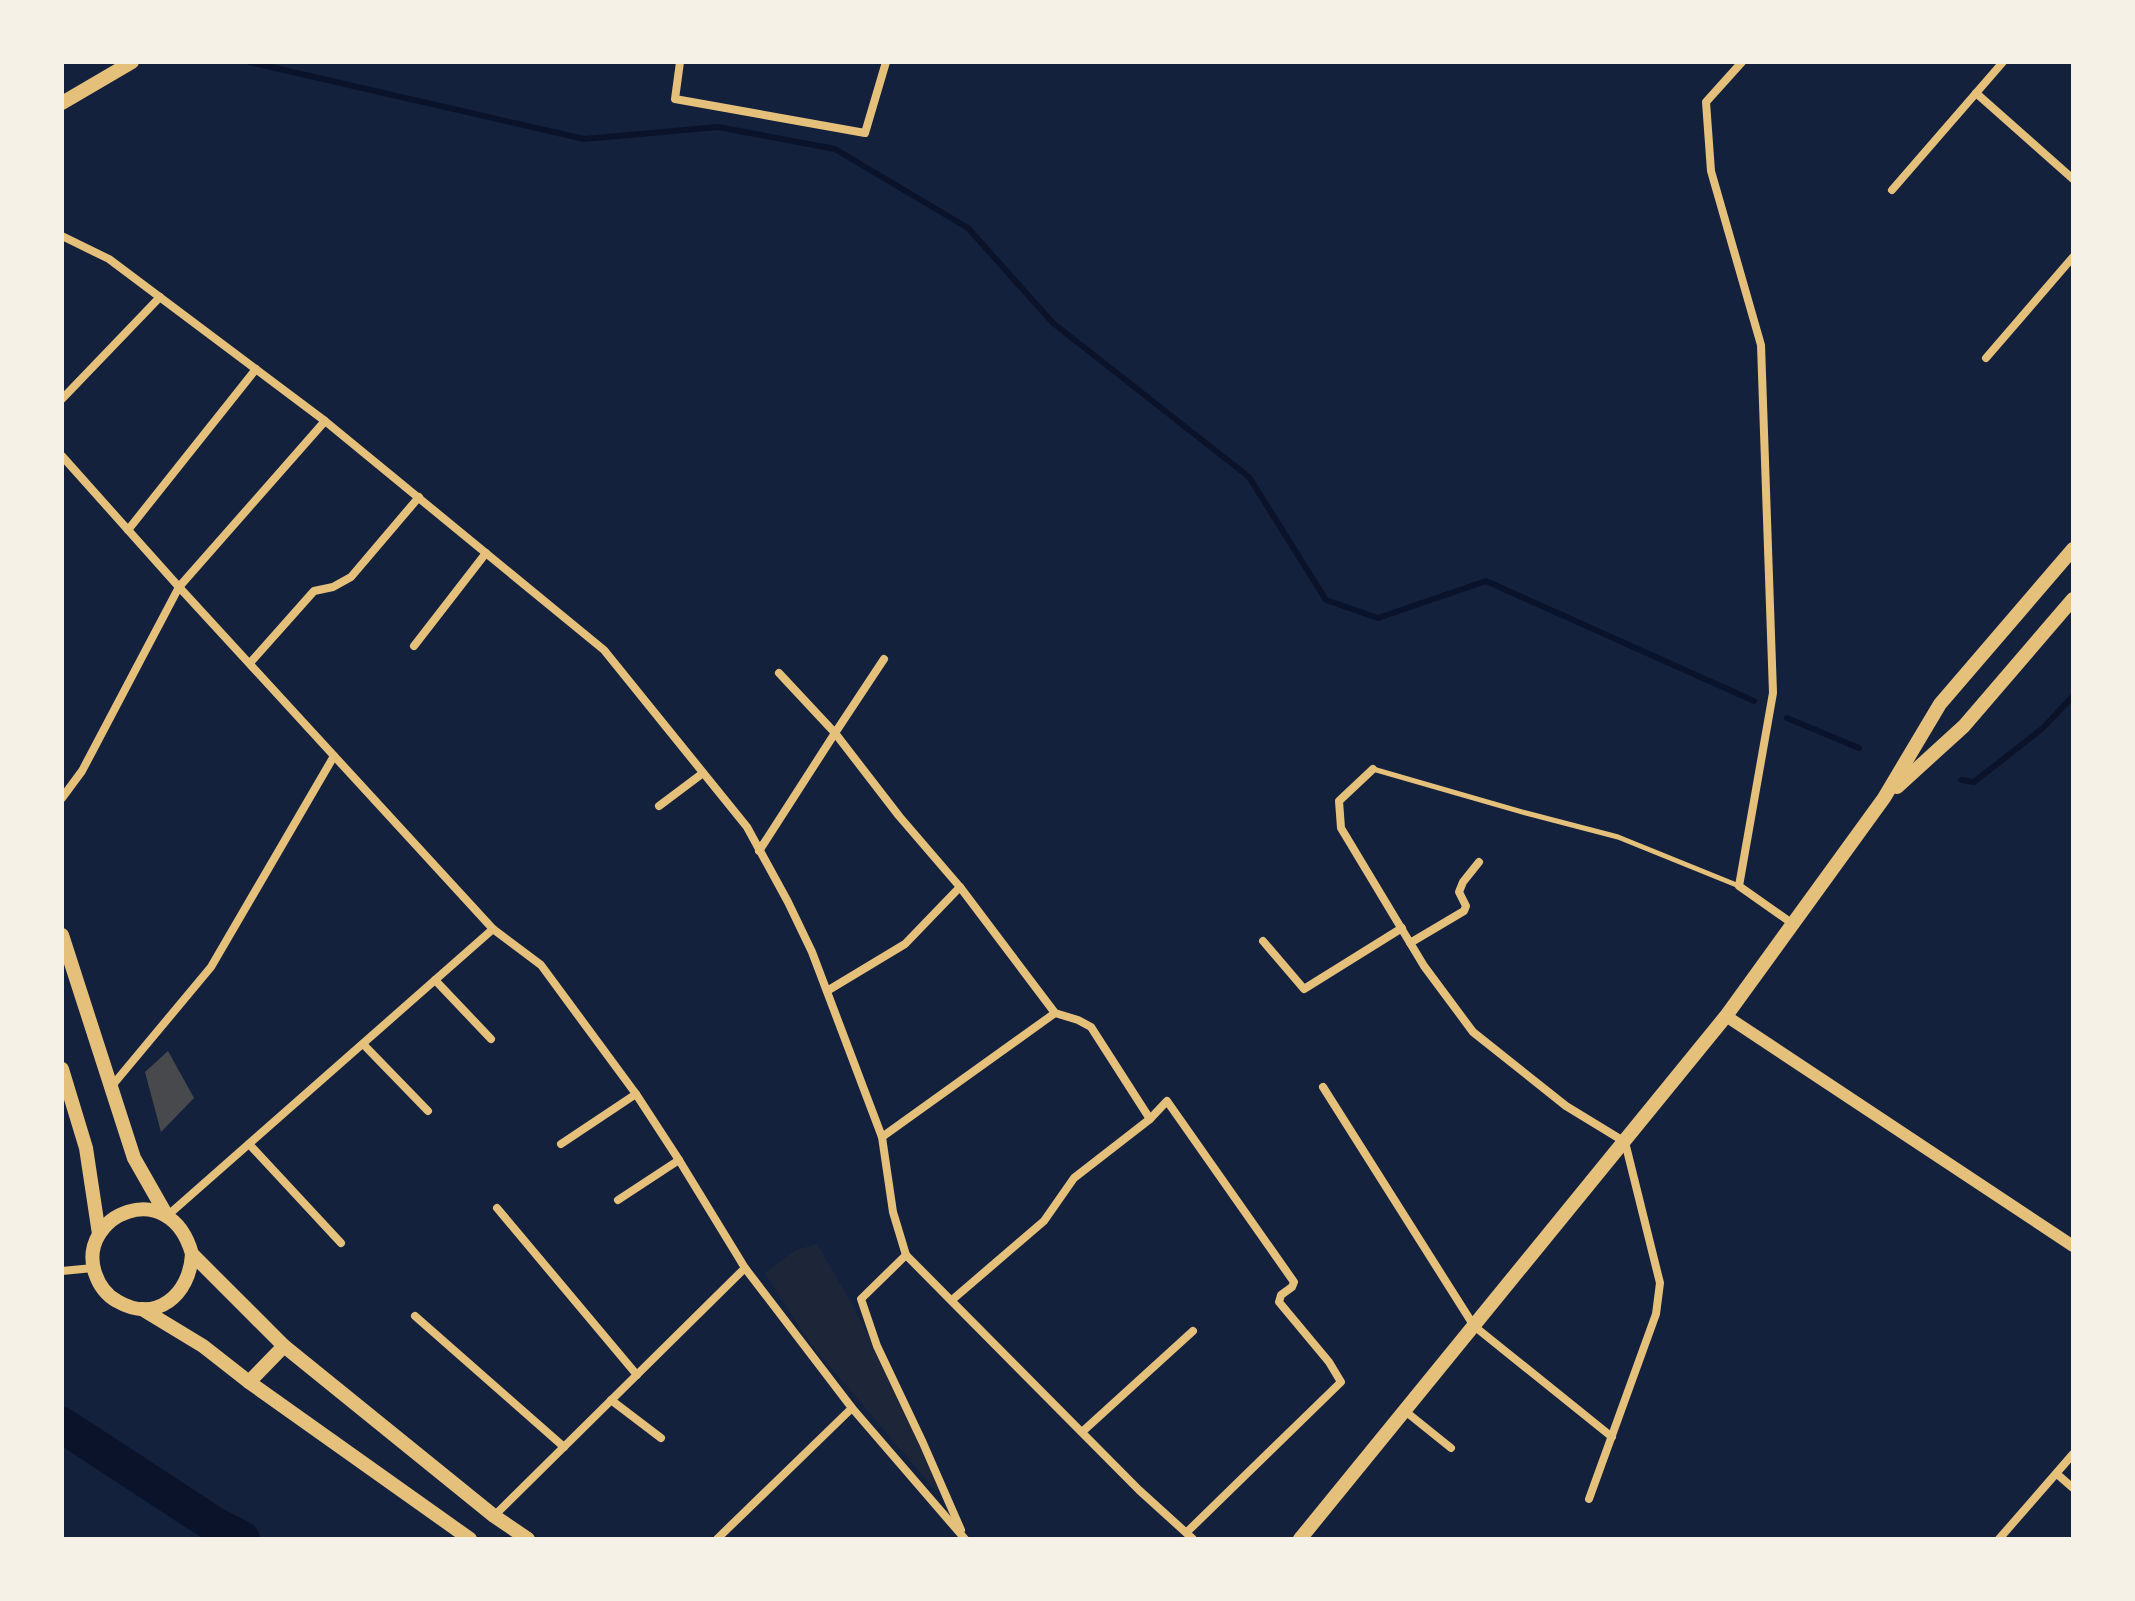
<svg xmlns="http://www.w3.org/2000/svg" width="2135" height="1601" font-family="'Archivo Narrow',sans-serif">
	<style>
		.green { fill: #1d2539 }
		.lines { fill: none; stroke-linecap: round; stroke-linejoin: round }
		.stream { stroke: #0b132b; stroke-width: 6 }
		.river { stroke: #0b132b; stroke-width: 36 }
		.building { fill: #48494c }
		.service { stroke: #e5c07b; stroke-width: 5 }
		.minor { stroke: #e5c07b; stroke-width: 8 }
		.tertiary { stroke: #e5c07b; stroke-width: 12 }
		.secondary { stroke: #e5c07b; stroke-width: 14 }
	</style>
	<rect width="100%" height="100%" fill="#14213d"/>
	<polygon class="green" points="817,1244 848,1297 947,1486 936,1491 809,1342 765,1273 796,1250"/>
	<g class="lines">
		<g class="stream">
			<polyline points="249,62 584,139 718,127 835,149 968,228 1053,323 1249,477 1326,600 1378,618 1486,581 1754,701"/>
			<polyline points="1787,718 1859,748"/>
			<polyline points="1961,780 1974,782 2043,728 2073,696"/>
		</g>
		<polyline class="river" points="62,1425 215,1525 242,1539"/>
	</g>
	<polygon class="building" points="168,1051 194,1098 161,1132 145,1072"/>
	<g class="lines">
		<polyline class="service" points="1373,769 1526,813 1618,837 1739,886"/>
		<g class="minor">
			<polyline points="680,62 675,99 865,133 886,62"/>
			<polyline points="1742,62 1706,102 1711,171 1761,345 1773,693 1739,886 1793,924"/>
			<polyline points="1976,93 2073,179"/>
			<polyline points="1892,190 2003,62"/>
			<polyline points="62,236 109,259 325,421 604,650 747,827 788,902 812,952 882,1137 893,1212 906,1255 1139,1490 1193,1539"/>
			<polyline points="1986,358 2073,257"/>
			<polyline points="62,399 160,297"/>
			<polyline points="62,456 179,587 493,929 541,965 636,1094 679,1160 745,1268 852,1408 965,1539"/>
			<polyline points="128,530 256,369"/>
			<polyline points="414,646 486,553"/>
			<polyline points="250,663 314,591 333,587 351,577 419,497"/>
			<polyline points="779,673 835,733 884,659"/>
			<polyline points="1373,769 1339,801 1341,828 1424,966 1473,1032 1566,1106 1625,1142 1660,1283 1656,1314 1589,1499"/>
			<polyline points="62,798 82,771 179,587 325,421"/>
			<polyline points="659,806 703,773"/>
			<polyline points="759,851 835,733 899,816 960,887 1055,1013 1078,1020 1091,1027 1150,1119"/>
			<polyline points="1263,941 1304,989 1402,928"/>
			<polyline points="1410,943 1464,911 1466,906 1459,892 1463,882 1479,862"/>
			<polyline points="435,980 491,1039"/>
			<polyline points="827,991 905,944 960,887"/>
			<polyline points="363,1044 428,1111"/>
			<polyline points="111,1087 211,967 334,756"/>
			<polyline points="1323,1087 1474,1326 1612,1437"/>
			<polyline points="882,1137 1055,1013"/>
			<polyline points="249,1144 341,1243"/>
			<polyline points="561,1144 636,1094"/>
			<polyline points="618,1200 679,1160"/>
			<polyline points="497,1208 637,1375"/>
			<polyline points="167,1216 493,929"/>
			<polyline points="906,1255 861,1299 877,1346 923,1443 961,1530"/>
			<polyline points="62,1271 93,1268"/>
			<polyline points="952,1300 1044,1221 1074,1178 1150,1119 1167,1101 1294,1282 1292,1287 1281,1295 1279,1302 1329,1362 1341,1382 1187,1532"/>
			<polyline points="415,1316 564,1447"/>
			<polyline points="611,1400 661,1438"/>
			<polyline points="1405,1411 1451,1448"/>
			<polyline points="1082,1432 1193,1331"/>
			<polyline points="2057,1474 2073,1488"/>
			<polyline points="494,1516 745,1268"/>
			<polyline points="717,1539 852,1408"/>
			<polyline points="1999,1539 2073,1454"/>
		</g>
		<polyline class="tertiary" points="1726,1016 2073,1246"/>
		<g class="secondary">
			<polyline points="62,103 132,62"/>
			<polyline points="1897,787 1964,726 2073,599"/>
			<polyline points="62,935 134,1158 167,1216"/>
			<polyline points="62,1069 86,1148 99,1234"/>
			<path d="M192,1254C190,1295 156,1324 117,1301C106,1295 99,1285 95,1273C76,1215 170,1174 192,1254L284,1346L494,1516L528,1539"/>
			<polyline points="142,1309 203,1346 249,1382 470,1539"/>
			<polyline points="249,1382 284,1346"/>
			<polyline points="1300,1539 1726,1016 1884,798 1940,704 2073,549"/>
		</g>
	</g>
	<rect width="2135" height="1601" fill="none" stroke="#f6f1e7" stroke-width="128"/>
</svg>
